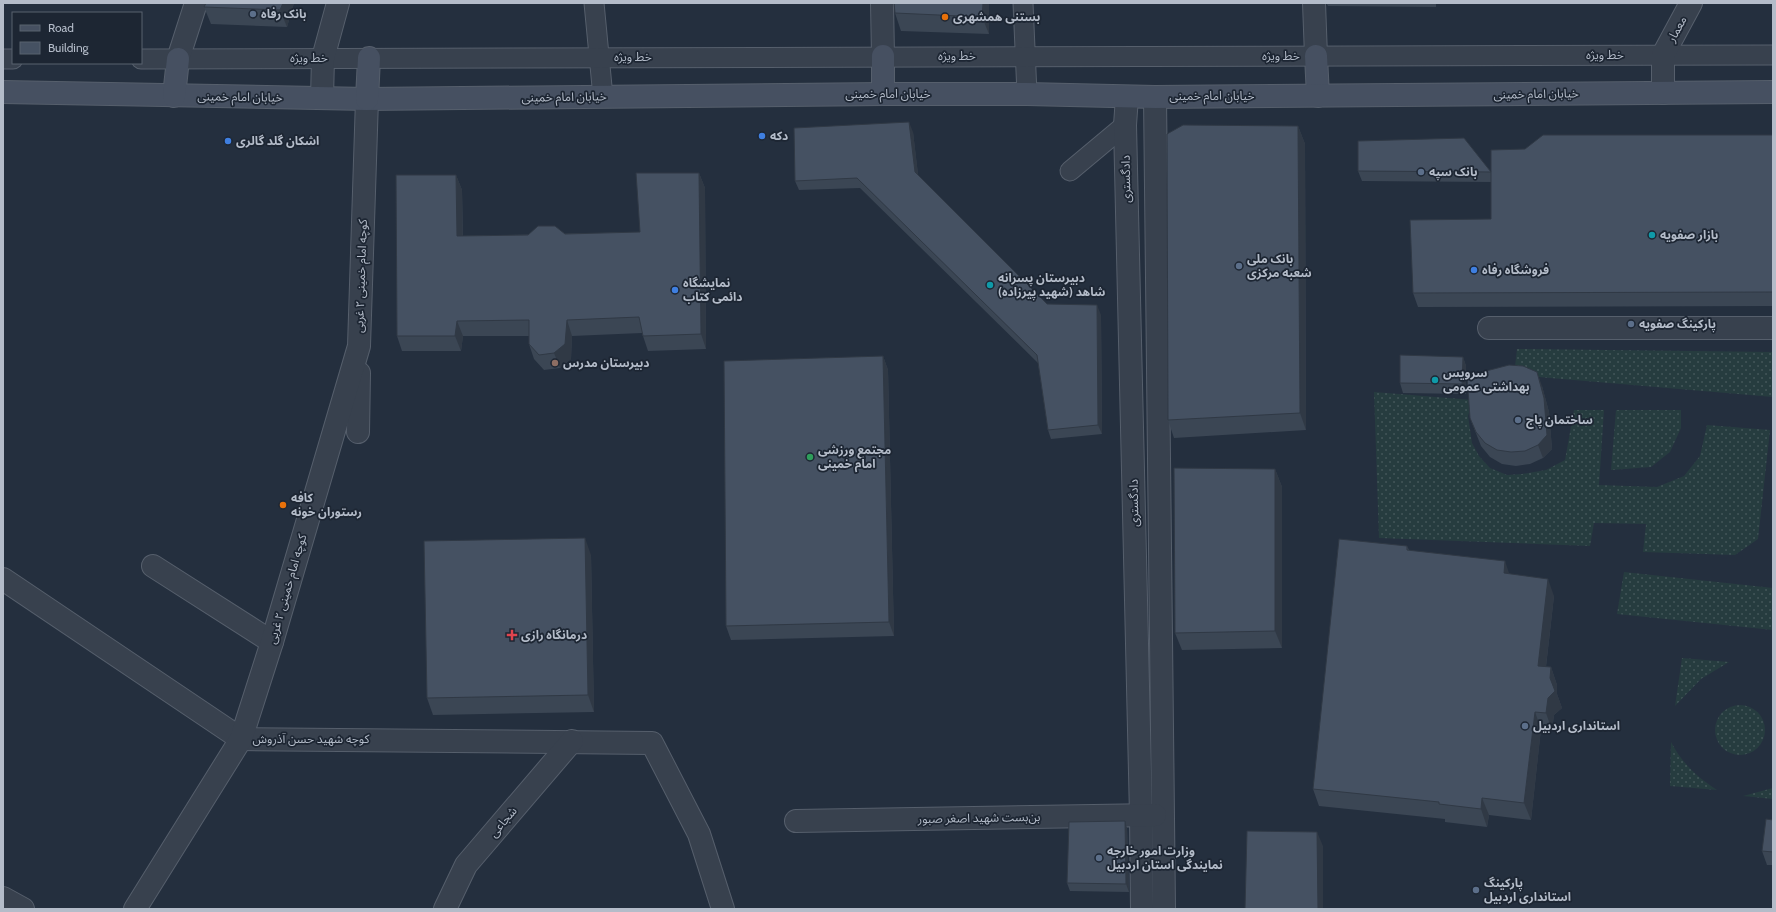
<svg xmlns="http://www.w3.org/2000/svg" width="1776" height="912" font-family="Cabin,'Noto Sans Arabic',sans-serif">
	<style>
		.grass { fill: url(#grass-dots) }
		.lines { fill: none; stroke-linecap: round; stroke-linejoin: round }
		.service-casing { stroke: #565f6c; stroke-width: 21 }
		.minor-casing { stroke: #565f6c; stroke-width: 24 }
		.secondary-casing { stroke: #565f6c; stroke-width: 24 }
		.service { stroke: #38414e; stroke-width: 19 }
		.minor { stroke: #38414e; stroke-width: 22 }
		.secondary { stroke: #465061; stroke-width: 22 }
		.wall { fill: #3b4654 }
		.shaded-wall { fill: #303945 }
		.building { fill: #455162; stroke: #303945 }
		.service-dot { fill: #5c6f8a; stroke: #1d2633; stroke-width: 1.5 }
		.food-dot { fill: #e8710a; stroke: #1d2633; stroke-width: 1.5 }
		.shop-dot { fill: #3f7fe0; stroke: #1d2633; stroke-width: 1.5 }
		.culture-dot { fill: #0f9aa8; stroke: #1d2633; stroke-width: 1.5 }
		.education-dot { fill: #8d6e63; stroke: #1d2633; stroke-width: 1.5 }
		.leisure-dot { fill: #2e9e5b; stroke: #1d2633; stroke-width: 1.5 }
		.health-dot { fill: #e0444e; stroke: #1d2633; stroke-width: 1.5 }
		.labels { text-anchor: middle; stroke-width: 3.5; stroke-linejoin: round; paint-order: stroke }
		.poi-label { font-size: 12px; font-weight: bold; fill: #b4bcc9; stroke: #1d2633; text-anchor: start }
		.street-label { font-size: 12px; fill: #b4bcc9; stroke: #1d2633 }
	</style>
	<defs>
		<pattern id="grass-dots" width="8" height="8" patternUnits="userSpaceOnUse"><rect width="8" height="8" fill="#263c3f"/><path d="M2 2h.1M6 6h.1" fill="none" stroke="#435659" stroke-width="1.8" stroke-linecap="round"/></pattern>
	</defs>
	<rect width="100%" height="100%" fill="#242f3e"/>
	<g class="grass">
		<polygon points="1517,349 1773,352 1773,397 1514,375"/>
		<polygon points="1374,392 1473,400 1468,416 1472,443 1479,456 1490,468 1507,475 1522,474 1546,470 1565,460 1574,410 1604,410 1599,485 1657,487 1684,476 1700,456 1707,425 1770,430 1758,539 1735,555 1643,552 1646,524 1594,523 1590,546 1379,538"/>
		<polygon points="1616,410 1681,410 1681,428 1670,452 1651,467 1611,470"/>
		<polygon points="1624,572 1773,588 1773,630 1617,614"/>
		<polygon points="1682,658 1729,662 1701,679 1675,706"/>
		<circle cx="1740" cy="730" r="25"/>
		<path d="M1671,742C1682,763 1697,777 1717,790L1670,786Z"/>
		<polygon points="1773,788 1773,799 1743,796"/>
	</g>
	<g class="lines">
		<g class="service-casing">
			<g id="service">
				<polyline points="594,3 603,97"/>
				<polyline points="1023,3 1027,94"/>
				<polyline points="3,59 13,59"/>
				<polyline points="141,59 1773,55"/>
				<polyline points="1070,171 1125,125"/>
			</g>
		</g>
		<g class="minor-casing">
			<g id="minor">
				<polyline points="882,3 883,56"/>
				<polyline points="1314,3 1316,56"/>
				<polyline points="178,59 196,3"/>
				<polyline points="1663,93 1663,55 1691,3"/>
				<polyline points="1127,97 1125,125 1141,816 1142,909"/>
				<polyline points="1155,97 1164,909"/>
				<polyline points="322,98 323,58 338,3"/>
				<polyline points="1489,328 1773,328"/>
				<polyline points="358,432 359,373"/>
				<polyline points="153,566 272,642"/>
				<polyline points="3,579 241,739 652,743 699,834 723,909"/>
				<polyline points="796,821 1155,815"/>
				<polyline points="3,898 23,909"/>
				<polyline points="135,909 241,739 272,642 359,346 367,99"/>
				<polyline points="445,909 466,865 572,741"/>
			</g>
		</g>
		<g class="secondary-casing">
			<g id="secondary">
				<polyline points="1316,56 1318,96"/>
				<polyline points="3,92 367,99 883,94 1027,94 1155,97 1773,92"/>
				<polyline points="883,94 883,56"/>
				<polyline points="174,96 178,59"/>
				<polyline points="367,99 369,58"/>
			</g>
		</g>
		<use href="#service" class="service"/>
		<use href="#minor" class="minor"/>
		<use href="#secondary" class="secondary"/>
	</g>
	<g class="wall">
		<polygon points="206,3 294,3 287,27 211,24 204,7"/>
		<polygon points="989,3 989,34 901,31 895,13"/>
		<polygon points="1326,3 1436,3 1436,7 1328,6"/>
		<polygon points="1562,3 1609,3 1563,4"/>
		<polygon points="1298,126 1305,144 1306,430 1174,438 1168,420"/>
		<polygon points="913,132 918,175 1047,304 1101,315 1102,434 1051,439 1048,430 1038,363 860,188 799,190 795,181"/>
		<polygon points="1773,135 1773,306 1418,307 1413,293 1491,219 1491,182 1362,181 1358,171 1491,172 1525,149"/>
		<polygon points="699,173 705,188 706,349 648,351 642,333 572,336 571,359 560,368 544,370 534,359 529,344 529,336 463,336 461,351 402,351 397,336 456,175 462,190 463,236 640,232"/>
		<polygon points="883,356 888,370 894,636 731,640 726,626"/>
		<polygon points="1463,357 1466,366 1466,394 1403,393 1400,383"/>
		<polygon points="1542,386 1549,412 1552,449 1543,458 1530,464 1516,466 1502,464 1490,457 1481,446 1470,418"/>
		<polygon points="1275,469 1282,487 1282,648 1182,650 1175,633"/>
		<polygon points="1407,546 1409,550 1510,574 1554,596 1546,667 1551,667 1557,685 1557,694 1562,708 1554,715 1552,730 1541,729 1531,820 1489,815 1487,827 1445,822 1445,819 1319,806 1313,789"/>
		<polygon points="591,555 594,712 433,715 427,698"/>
		<polygon points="1773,820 1773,865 1767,865 1762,851"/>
		<polygon points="1127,828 1129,892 1070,891 1067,883"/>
	</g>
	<g class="shaded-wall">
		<polygon points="283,3 294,3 287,27 280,10"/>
		<polygon points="983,3 989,3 989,34 982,17"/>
		<polygon points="909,122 913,132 919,182 915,172"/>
		<polygon points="1298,126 1305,144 1306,430 1300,413"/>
		<polygon points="699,173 705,188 706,349 701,334"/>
		<polygon points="456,175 462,190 463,252 457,236"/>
		<polygon points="1097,305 1101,315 1102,434 1098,425"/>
		<polygon points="567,320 572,336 571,359 560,368 554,353"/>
		<polygon points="457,321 463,336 461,351 455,336"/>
		<polygon points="883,356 888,370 894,636 889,622"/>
		<polygon points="1463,357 1466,366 1466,394 1462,384"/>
		<polygon points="1537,372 1542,386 1549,412 1552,449 1543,458 1538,445"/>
		<polygon points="1275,469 1282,487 1282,648 1275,631"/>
		<polygon points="585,538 591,555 594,712 588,695"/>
		<polygon points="1505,561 1511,579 1504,573"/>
		<polygon points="1548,579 1554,596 1544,683 1538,666"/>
		<polygon points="1551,667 1557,685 1557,694 1562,708 1554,715 1552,730 1546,713"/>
		<polygon points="1535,712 1541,729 1531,820 1524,803"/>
		<polygon points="1482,798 1489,815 1487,827 1481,809"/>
		<polygon points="1125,821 1127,828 1129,892 1126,884"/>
		<polygon points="1317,832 1323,846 1323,909 1318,909"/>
	</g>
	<g class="building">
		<polygon points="206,3 283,3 280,10 204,7"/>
		<polygon points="894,3 983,3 982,17 895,13"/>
		<polygon points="909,122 915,172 1047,304 1097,305 1098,425 1048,430 1037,355 857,178 795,181 794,128"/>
		<polygon points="1183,125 1298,126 1300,413 1168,420 1167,134"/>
		<polygon points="1543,135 1773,135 1773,292 1413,293 1410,220 1491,219 1491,150 1525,149"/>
		<polygon points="1464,138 1491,172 1358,171 1358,141"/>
		<polygon points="636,173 699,173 701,334 643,336 639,317 567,320 565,344 554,353 539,355 529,344 529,320 457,321 455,336 397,336 396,175 456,175 457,236 528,235 538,226 555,226 565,234 640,232"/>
		<polygon points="1400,355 1463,357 1462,384 1400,383"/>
		<polygon points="883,356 889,622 726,626 724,361"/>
		<polygon points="1509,365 1523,366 1537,372 1544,398 1547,435 1538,445 1525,451 1511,452 1497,450 1485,443 1476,432 1470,418 1467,376"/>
		<polygon points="1174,468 1275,469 1275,631 1175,633"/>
		<polygon points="585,538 588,695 427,698 424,541"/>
		<polygon points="1339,539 1407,546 1407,550 1505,561 1504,573 1548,579 1538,666 1551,667 1550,678 1555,691 1548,698 1546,713 1535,712 1524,803 1482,798 1481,809 1439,804 1439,802 1313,789"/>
		<polygon points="1766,819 1773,820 1773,852 1762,851"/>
		<polygon points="1125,821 1126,884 1067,883 1069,822"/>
		<polygon points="1247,831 1317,832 1318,909 1245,909"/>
		<polygon points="1773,893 1773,900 1772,900"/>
	</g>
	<g class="service-dot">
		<circle cx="253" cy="14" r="4"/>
		<circle cx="1421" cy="172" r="4"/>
		<circle cx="1239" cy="266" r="4"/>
		<circle cx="1631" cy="324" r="4"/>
		<circle cx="1518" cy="420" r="4"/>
		<circle cx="1525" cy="726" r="4"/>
		<circle cx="1099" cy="858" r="4"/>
		<circle cx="1476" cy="890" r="4"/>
	</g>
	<g class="food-dot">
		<circle cx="945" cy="17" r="4"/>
		<circle cx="283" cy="505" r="4"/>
	</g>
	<g class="shop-dot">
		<circle cx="762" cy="136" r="4"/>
		<circle cx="228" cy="141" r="4"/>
		<circle cx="1474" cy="270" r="4"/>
		<circle cx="675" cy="290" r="4"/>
	</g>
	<g class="culture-dot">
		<circle cx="1652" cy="235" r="4"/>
		<circle cx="990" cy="285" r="4"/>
		<circle cx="1435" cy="380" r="4"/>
	</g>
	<circle class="education-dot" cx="555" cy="363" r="4"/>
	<circle class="leisure-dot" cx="810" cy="457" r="4"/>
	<path class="health-dot" d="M510 629h4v4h4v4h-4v4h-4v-4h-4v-4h4z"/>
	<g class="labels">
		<g class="poi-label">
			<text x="261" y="18">بانک رفاه</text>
			<text x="953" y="21">بستنی همشهری</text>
			<text x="770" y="140">دکه</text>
			<text x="236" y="145">اشکان گلد گالری</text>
			<text x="1429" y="176">بانک سپه</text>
			<text x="1660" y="239">بازار صفویه</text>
			<text x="1247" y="263">بانک ملی<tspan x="1247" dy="14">شعبه مرکزی</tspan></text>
			<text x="1482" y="274">فروشگاه رفاه</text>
			<text x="998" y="282">دبیرستان پسرانه<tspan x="998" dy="14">شاهد (شهید پیرزاده)</tspan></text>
			<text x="683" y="287">نمایشگاه<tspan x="683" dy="14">دائمی کتاب</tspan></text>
			<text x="1639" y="328">پارکینگ صفویه</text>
			<text x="563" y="367">دبیرستان مدرس</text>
			<text x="1443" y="377">سرویس<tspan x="1443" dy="14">بهداشتی عمومی</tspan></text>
			<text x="1526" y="424">ساختمان پاج</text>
			<text x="818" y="454">مجتمع ورزشی<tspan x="818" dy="14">امام خمینی</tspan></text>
			<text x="291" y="502">کافه<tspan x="291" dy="14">رستوران خونه</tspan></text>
			<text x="521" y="639">درمانگاه رازی</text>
			<text x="1533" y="730">استانداری اردبیل</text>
			<text x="1107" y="855">وزارت امور خارجه<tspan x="1107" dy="14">نمایندگی استان اردبیل</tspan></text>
			<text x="1484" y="887">پارکینگ<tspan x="1484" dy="14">استانداری اردبیل</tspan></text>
		</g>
		<g class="street-label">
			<text transform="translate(1677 29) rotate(-61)" y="4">معمار</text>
			<text x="1605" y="59">خط ویژه</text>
			<text x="957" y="60">خط ویژه</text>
			<text x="1281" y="60">خط ویژه</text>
			<text x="633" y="61">خط ویژه</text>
			<text x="309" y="62">خط ویژه</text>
			<text x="888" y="98">خیابان امام خمینی</text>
			<text transform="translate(1536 94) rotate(-1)" y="4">خیابان امام خمینی</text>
			<text x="1212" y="100">خیابان امام خمینی</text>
			<text transform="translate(240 97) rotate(1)" y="4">خیابان امام خمینی</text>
			<text transform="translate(564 97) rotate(-1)" y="4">خیابان امام خمینی</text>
			<text transform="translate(1126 179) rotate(-91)" y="4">دادگستری</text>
			<text transform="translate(361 276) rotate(-88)" y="4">کوچه امام خمینی ۲ غربی</text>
			<text transform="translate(1134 503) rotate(-91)" y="4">دادگستری</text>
			<text transform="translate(287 589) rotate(-74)" y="4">کوچه امام خمینی ۲ غربی</text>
			<text x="311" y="743">کوچه شهید حسن آذروش</text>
			<text transform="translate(979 818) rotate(-1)" y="4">بن‌بست شهید اصغر صبور</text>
			<text transform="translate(503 822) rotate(-50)" y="4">شجاعی</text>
		</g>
	</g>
	<rect width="1776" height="912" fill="none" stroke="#b4bcc9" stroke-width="8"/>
	<rect x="12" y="12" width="130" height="52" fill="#1d2633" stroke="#59626f"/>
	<rect x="20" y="25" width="20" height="6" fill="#465061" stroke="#59626f"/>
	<text x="48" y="32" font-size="12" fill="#b4bcc9">Road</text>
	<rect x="20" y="42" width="20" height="12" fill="#455162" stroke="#59626f"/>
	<text x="48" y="52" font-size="12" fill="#b4bcc9">Building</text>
</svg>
